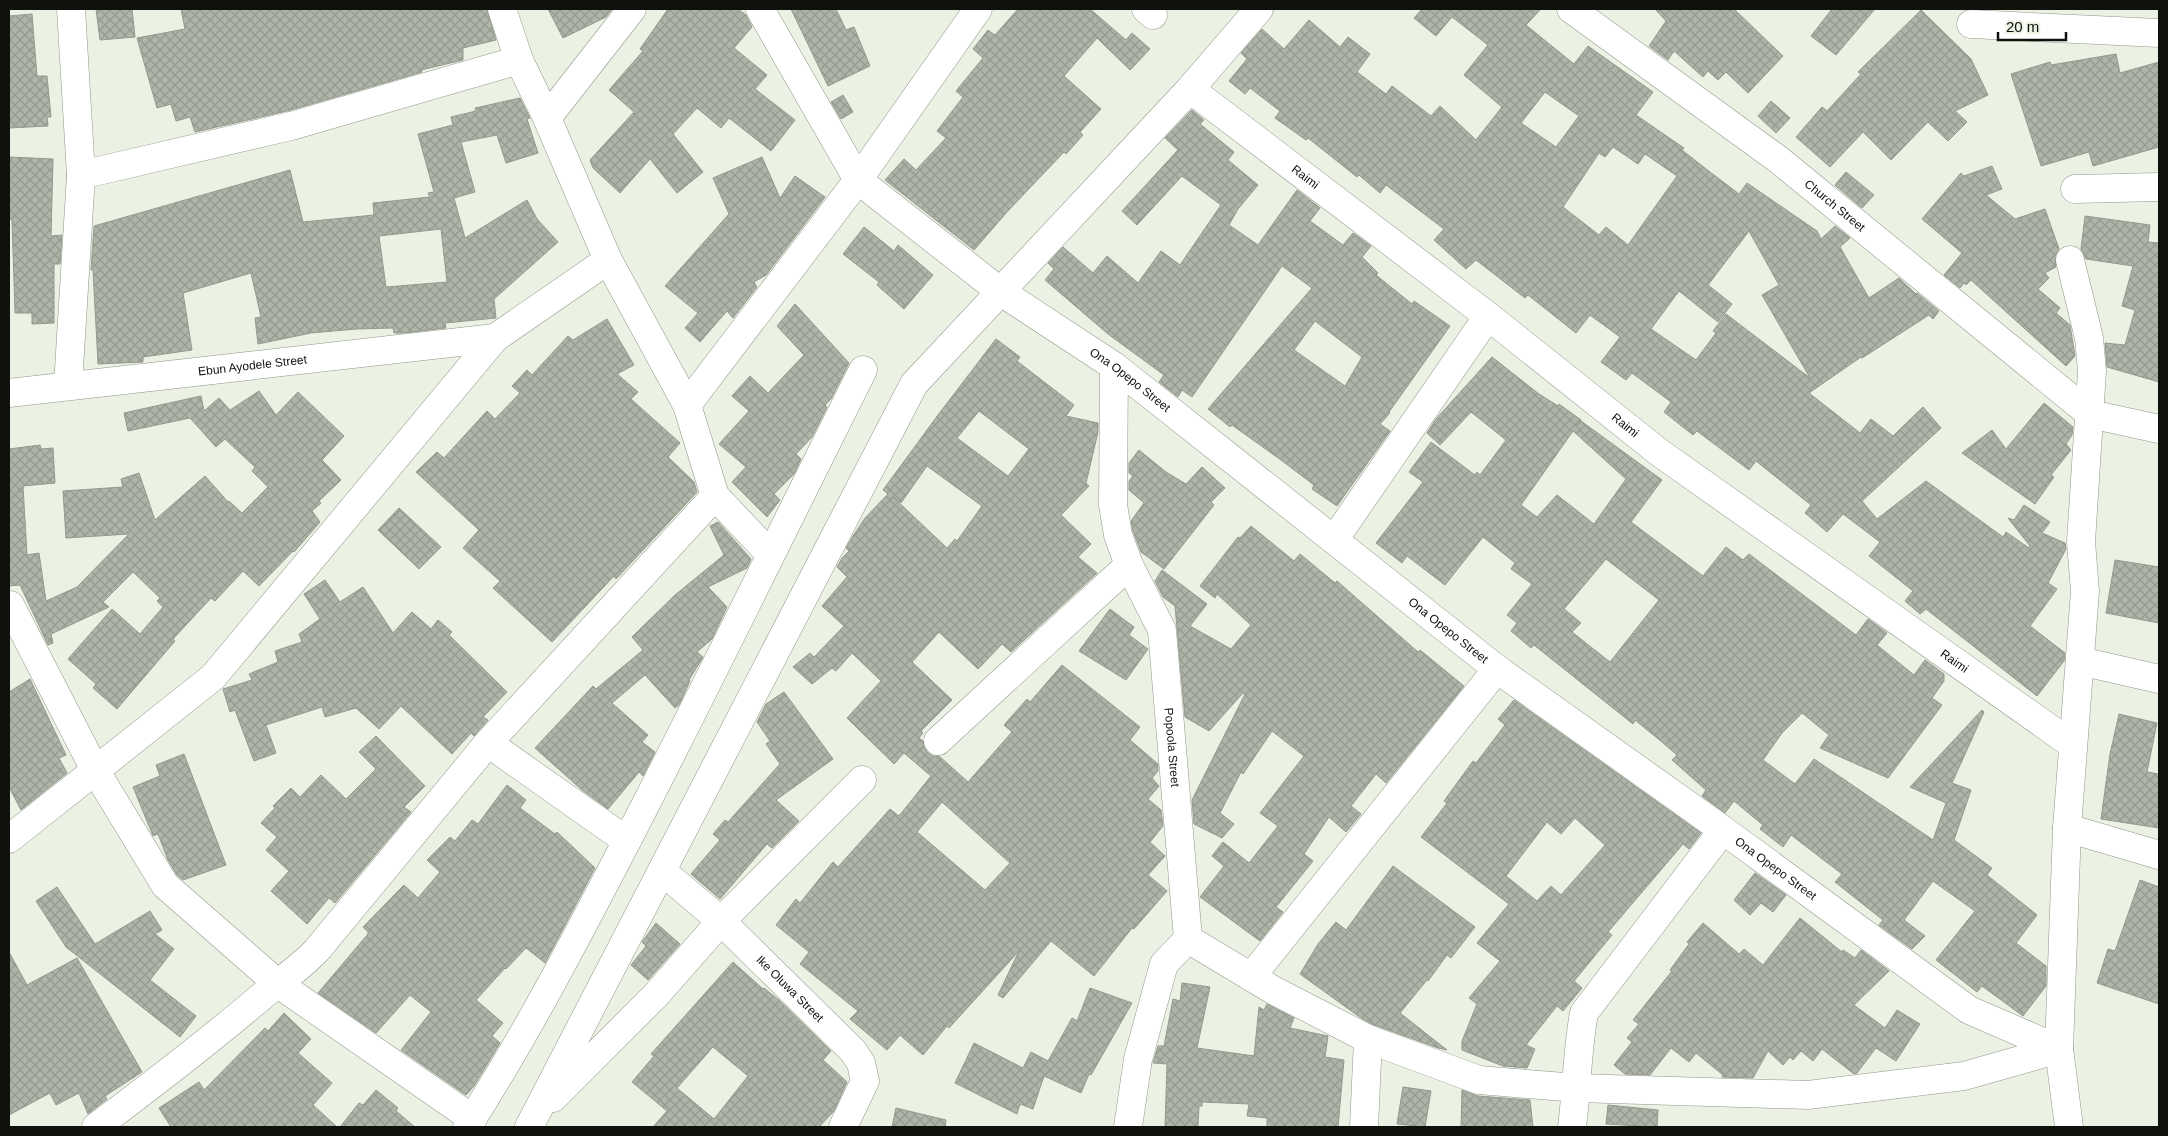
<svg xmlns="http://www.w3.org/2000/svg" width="2168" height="1136" font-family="Arial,sans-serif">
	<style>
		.building { fill: url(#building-cross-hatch); stroke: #93998c; fill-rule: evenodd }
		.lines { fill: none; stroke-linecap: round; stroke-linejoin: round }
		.minor-casing { stroke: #91978b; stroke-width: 29 }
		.minor { stroke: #fff; stroke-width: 28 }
		.labels { text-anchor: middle; stroke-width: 4; stroke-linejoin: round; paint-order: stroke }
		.street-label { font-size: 12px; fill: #0f110d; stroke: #ebf1e3 }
	</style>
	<defs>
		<pattern id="building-cross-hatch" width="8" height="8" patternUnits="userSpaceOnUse" patternTransform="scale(1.25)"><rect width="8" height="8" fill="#aeb4a7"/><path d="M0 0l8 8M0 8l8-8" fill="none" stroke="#949a8f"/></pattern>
	</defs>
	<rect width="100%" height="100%" fill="#ebf1e3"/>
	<g class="building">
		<polygon points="96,9 132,9 135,37 100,40"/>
		<polygon points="181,9 487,9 496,40 463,48 463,60 421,70 422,72 287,111 195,132 190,117 176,121 171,104 157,108 137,38 185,29"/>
		<polygon points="548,9 612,9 606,17 563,38"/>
		<polygon points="668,9 738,9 746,15 752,27 734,48 767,75 755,89 795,120 771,151 729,118 721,128 697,108 673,134 703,172 677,193 650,159 620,193 593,168 590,160 634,112 609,90 643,51 640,49"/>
		<polygon points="791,9 836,9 846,30 854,27 870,66 828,86"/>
		<polygon points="1018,9 1090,9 1126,40 1132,33 1150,49 1130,70 1097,38 1064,76 1101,109 1080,132 1083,135 1066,154 1064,152 1007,212 974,250 885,180 904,159 916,170 946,138 937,131 963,97 956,91 983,58 973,49 988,30 995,35"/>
		<path d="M1422,9H1541L1526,25L1574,64L1588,46L1653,92L1636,115L1684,148L1682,150L1710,172L1739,194L1747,183L1817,231L1821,239L1835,226L1850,238L1840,247L1869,298L1899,278L1916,294L1917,293L1939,311L1933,319L1929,315L1862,358L1861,357L1809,393L1860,433L1871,419L1893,436L1923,407L1941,428L1862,501L1877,519L1926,481L2003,537L2006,532L2029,548L2030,546L2008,518L2014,520L2024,505L2050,522L2042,533L2065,543L2066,549L2048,583L2057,589L2030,626L2065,653L2064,661L2037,696L1926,609L1920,614L1905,601L1913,591L1869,556L1880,542L1843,514L1827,532L1805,513L1811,505L1756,461L1749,470L1697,431L1693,435L1664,412L1671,402L1632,373L1626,380L1601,362L1620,337L1590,315L1576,333L1528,295L1525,298L1476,260L1466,269L1434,240L1444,229L1386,185L1380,193L1359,175L1357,177L1308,138L1306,140L1275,118L1280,111L1250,88L1245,94L1229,81L1247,59L1241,53L1262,29L1284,49L1309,20L1340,47L1348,37L1370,54L1357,72L1386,94L1392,86L1431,116L1440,106L1476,140L1502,107L1464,75L1488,45L1452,17L1436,36L1414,18ZM1545,92L1579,116L1556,147L1521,123ZM1613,147L1638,164L1645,154L1677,176L1628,245L1606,227L1599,235L1563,207L1599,153L1605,157ZM1749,231L1779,285L1762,295L1810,378L1726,314L1713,331L1716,333L1696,360L1651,329L1679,291L1718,322L1732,304L1708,285Z"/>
		<polygon points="1655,9 1734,9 1783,56 1748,93 1726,72 1718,80 1708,71 1703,77 1674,51 1668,60 1649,46 1666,21"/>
		<polygon points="1832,9 1875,9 1836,55 1811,36"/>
		<polygon points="1921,10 1971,59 1988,95 1955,111 1967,122 1948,141 1928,122 1891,160 1863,132 1830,167 1796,137 1822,107 1827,111 1861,74 1858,72"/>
		<polygon points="32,14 37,76 47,76 51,117 47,117 48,126 9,128 9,16"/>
		<polygon points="2116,54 2120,73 2159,62 2159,147 2093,166 2089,152 2041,166 2011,74 2050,62 2051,65"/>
		<polygon points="843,95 853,112 841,119 831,102"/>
		<path d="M520,98L530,118L527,119L538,153L506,163L497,135L461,142L475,192L454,198L465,238L527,200L537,219L558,242L494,299L496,318L445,323L446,328L404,333H394L393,328L356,329L311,333L258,344L255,318L261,317L251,273L183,293L192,350L143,357V362L98,364L93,270H91L94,226L290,170L303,222L374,215L373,203L430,197L428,193L434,192L418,134L453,125L451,117L476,111L475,108ZM441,229L447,282L386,287L379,236Z"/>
		<polygon points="1771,101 1790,118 1776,133 1758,116"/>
		<path d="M1192,110L1204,120L1200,124L1234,152L1228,160L1258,185L1238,209L1229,225L1258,245L1297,190L1320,208L1310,221L1343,245L1353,233L1371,246L1362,257L1378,273L1376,275L1412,304L1414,301L1450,326L1389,412L1390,413L1380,424L1390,431L1337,506L1312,489L1314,485L1281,460L1232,425L1230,427L1208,409L1312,288L1282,266L1192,397L1182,390L1178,397L1159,382L1164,375L1108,334L1045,280L1054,269L1048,263L1063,247L1093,273L1107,256L1138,283L1161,251L1180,265L1221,205L1182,176L1137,225L1122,211L1178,150L1165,138ZM1315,321L1362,357L1345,386L1294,350Z"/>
		<polygon points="9,157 53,159 51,236 62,235 60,264 54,264 54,323 32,324 32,313 15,313 12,220 9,219"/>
		<polygon points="762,157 780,198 795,176 825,197 766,275 754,282 757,287 733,318 727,311 700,342 685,328 698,313 665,286 729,214 713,178"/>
		<polygon points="1992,166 2002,189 1986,195 2015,219 2045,209 2059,249 2055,256 2056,267 2045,273 2049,278 2038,289 2060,308 2056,313 2070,325 2075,356 2066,366 1971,280 1966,285 1964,283 1960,288 1944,275 1962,253 1922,219 1961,173 1964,176"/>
		<polygon points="1846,172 1874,195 1862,208 1835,185"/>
		<polygon points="2085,216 2150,225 2148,242 2159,243 2159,382 2107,367 2105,343 2125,345 2135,310 2122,306 2133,266 2086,259 2081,249"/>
		<polygon points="864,227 894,251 898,245 933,275 904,309 877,285 879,282 843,254"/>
		<polygon points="795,304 849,363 831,399 825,405 827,407 812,437 796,454 801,459 794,474 774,494 780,500 767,517 732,482 746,467 719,444 749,411 732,396 750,376 768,393 804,355 777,326"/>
		<polygon points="607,319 634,365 617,374 638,392 631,399 680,443 668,457 694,482 697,492 616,579 614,576 552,642 493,588 500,581 463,548 479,530 416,472 437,452 444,458 487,411 495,419 520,393 512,386 527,370 532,375 568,336 573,340"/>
		<path d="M996,339L1020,357L1017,361L1074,405L1066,416L1098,423V432L1086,483L1089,486L1061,515L1091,544L1078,557L1097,573L1011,652L1002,644L978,669L939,632L912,662L952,700L921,731L923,733L919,738L923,741L927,752L933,756H939L968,782L1012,732L1004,725L1027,699L1030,702L1062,665L1140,727L1130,740L1158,764V771L1152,778L1159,786L1148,799L1161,810L1163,826L1150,842L1165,856L1148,875L1167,891L1134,929L1132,928L1094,976L1051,941L1003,998L998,995L1019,951L949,1028L947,1026L923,1055L900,1035L887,1050L850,1019L858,1011L800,964L809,952L776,925L796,899L800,903L833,862L838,867L890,809L899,816L931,776L904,753L894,764L847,718L881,681L852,653L836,671L832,668L812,684L793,667L810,653L814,657L844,626L822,606L847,577L837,567L842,558L849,551L846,548L853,536L865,518L888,494L883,490L938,415ZM979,411L1029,449L1008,476L957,438ZM927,466L982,506L957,541L955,539L947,548L893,497L901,503ZM942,802L1010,863L985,890L917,832Z"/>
		<path d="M1492,357L1539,394L1558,406L1559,404L1581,420L1577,426L1581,421L1662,480L1631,522L1703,576L1726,547L1743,560L1749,554L1856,635L1868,619L1887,633L1877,645L1914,675L1925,660L1944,674V681L1932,698L1942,705L1888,778L1820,748L1829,735L1802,713L1782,733L1763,760L1795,784L1814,759L1933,840L1946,803L1910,787L1982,710L1984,712L1952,783L1971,790L1954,840L1992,868L1987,875L2037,915L2016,943L2046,966V986L2023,1016L1982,986L1977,992L1936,960L1975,911L1933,881L1904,920L1925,936L1912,949L1879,925L1883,920L1835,882L1842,874L1791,835L1783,847L1760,829L1763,825L1734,801L1725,813L1702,796L1706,790L1672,760L1677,755L1662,742L1635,720L1633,724L1534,645L1531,648L1511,631L1517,623L1507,615L1532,584L1511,569L1515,563L1483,537L1445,585L1407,556L1402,563L1376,543L1423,482L1409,472L1431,442L1475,475L1477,472L1480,475L1506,440L1471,412L1440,445L1427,433L1436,419ZM1573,431L1626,479L1594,524L1557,495L1537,517L1521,505ZM1606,559L1659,600L1610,662L1572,632L1581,623L1564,609Z"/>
		<polygon points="259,391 276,415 298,392 344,436 322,460 341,480 319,501 321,503 312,511 320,522 294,552 293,551 259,586 243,571 215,601 211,598 173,639 175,641 117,709 93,688 96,684 68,659 112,609 140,634 163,607 157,601 160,598 133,572 103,602 109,607 51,634 53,643 48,645 20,585 9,586 9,449 40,445 41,449 53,448 55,483 23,486 27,555 39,553 46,601 77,587 129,534 66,538 63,491 123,487 121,479 139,473 155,520 205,476 228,502 229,501 242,513 268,487 252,471 255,467 225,439 216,447 190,418 128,431 124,413 201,396 204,411 219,398 230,410"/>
		<polygon points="2044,403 2073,427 2072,435 2066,444 2071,450 2051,475 2054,477 2035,504 1962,453 1992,430 2006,449"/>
		<polygon points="1139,450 1166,472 1186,484 1202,467 1225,488 1211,502 1214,505 1164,569 1141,552 1133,531 1131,521 1144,503 1129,490 1129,481 1133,476 1129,473 1129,463"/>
		<polygon points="399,508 441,547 419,569 378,530"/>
		<polygon points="718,522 751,559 747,568 708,587 727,607 712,639 697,652 703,657 689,680 690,681 679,705 675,708 645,675 612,703 648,735 642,742 655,752 643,776 639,772 608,809 582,790 535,748 593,686 596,689 643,650 632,637 675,595 724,555 710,526"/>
		<polygon points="1251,526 1294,561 1300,554 1335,583 1337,581 1418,652 1420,650 1464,686 1386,783 1376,774 1351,806 1361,814 1346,832 1329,817 1304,854 1313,861 1276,907 1283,912 1260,941 1200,897 1224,866 1212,856 1223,842 1249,863 1278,826 1260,813 1304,756 1272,731 1243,774 1241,772 1220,813 1234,824 1222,838 1194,824 1192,800 1245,694 1243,693 1209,731 1185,717 1175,606 1163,597 1155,581 1162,570 1207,604 1190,626 1231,649 1251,625 1217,594 1215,598 1200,586 1238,537 1240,538"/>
		<polygon points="2115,560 2159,567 2159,623 2106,613"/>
		<polygon points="325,580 340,602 363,587 393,633 412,612 431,629 438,620 452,632 449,635 507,692 483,717 488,720 474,736 471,733 452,754 401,706 379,729 356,708 325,717 322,707 266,725 276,753 254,761 235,710 230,712 223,689 252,680 249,674 278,662 275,651 302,642 299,634 320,619 304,594"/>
		<polygon points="1110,609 1134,627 1129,635 1148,649 1126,680 1079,651"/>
		<polygon points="30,679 66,755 59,758 67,773 21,810 9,787 9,692"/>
		<polygon points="784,692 833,759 776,800 799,821 772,848 767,844 720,899 691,874 720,840 713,834 725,820 728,822 780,764 766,744 770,741 757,722 766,704"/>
		<path d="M1514,700L1701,833L1689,849L1683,844L1608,932L1612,935L1574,981L1582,988L1563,1011L1557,1006L1526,1045L1535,1049L1527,1068L1503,1066L1462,1050V1041L1477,1004L1469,998L1500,961L1477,943L1509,904L1421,837L1447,803L1444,801L1473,761L1476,763L1505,725L1498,719ZM1575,818L1605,845L1561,895L1551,886L1537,901L1506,876L1547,822L1561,834Z"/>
		<polygon points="2119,714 2157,723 2147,772 2159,774 2159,828 2101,819 2110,754"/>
		<polygon points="376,736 425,786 404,807 411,812 335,903 329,898 307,924 271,891 289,871 266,850 277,837 261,823 275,808 273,806 291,788 300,797 321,775 346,799 376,769 359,752"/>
		<polygon points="184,754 226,865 183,880 177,875 168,860 158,834 153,836 151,831 133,787 160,776 156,765"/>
		<polygon points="507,785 526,800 520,808 555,834 557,832 595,868 545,963 526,948 506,969 505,968 476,1000 503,1023 492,1036 500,1043 474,1086 466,1095 401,1050 431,1012 410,995 376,1033 318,993 368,934 368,932 363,927 404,885 418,898 440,872 427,860 450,837 455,841 472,820 478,824"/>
		<polygon points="1393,866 1475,927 1451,958 1447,955 1428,981 1427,980 1400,1013 1447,1050 1438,1048 1374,1025 1361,1018 1300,974 1318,944 1336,922 1346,930"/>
		<polygon points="1755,873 1786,895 1773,912 1761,903 1750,915 1734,900"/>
		<polygon points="2140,880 2159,887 2159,1004 2097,983 2108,949 2115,951"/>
		<polygon points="57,887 95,944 150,911 162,930 155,934 174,949 150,980 196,1016 180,1037 66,947 36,901"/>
		<polygon points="1800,918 1842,952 1843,950 1855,958 1861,950 1889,971 1854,1005 1885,1028 1897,1010 1920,1024 1896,1061 1876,1048 1857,1073 1854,1074 1822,1049 1813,1061 1801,1051 1793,1060 1790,1057 1783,1065 1768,1051 1753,1078 1722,1077 1723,1075 1696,1053 1689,1062 1671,1048 1650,1075 1625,1074 1614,1065 1632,1042 1627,1038 1639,1024 1633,1020 1672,971 1670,970 1689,944 1687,942 1703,923 1739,954 1744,949 1763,965"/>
		<polygon points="656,923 680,944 648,980 631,965 646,946 642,942"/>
		<polygon points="9,952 27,985 77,958 142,1072 105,1096 107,1099 88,1114 79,1093 56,1105 50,1093 9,1115"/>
		<path d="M733,962L763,989L764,988L780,1001L831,1051L823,1060L847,1082L834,1111L819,1127H653L667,1111L632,1082L654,1056L651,1054ZM713,1047L748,1076L714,1119L677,1088Z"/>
		<polygon points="1182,983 1210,987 1197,1048 1254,1056 1259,1007 1264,1010 1267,1004 1294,1018 1290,1028 1328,1036 1325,1057 1344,1060 1338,1127 1267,1127 1267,1118 1247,1116 1249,1104 1202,1102 1202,1106 1199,1106 1198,1127 1165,1127 1167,1064 1153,1063 1158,1046 1164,1046 1173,999 1180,1001"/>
		<polygon points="1090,988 1132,1003 1091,1075 1089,1074 1081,1093 1044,1076 1033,1109 1020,1104 1017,1114 955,1083 974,1043 1023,1068 1031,1052 1048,1061 1072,1018 1077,1021"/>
		<polygon points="284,1013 311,1039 298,1053 332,1083 313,1105 337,1127 171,1127 159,1108 199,1082 204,1090 265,1028 268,1031"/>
		<polygon points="1403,1087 1431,1091 1425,1127 1397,1124"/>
		<polygon points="376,1090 398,1108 396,1111 415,1127 340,1127 359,1103 363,1105"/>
		<polygon points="1462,1090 1478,1096 1530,1100 1533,1127 1461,1127"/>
		<polygon points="1608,1105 1658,1110 1657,1127 1606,1124"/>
		<polygon points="896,1108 946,1120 945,1127 892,1127"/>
	</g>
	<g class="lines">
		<g class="minor-casing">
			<g id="minor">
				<path id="s1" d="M760,9L858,180L1001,292L1114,366L1497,669L1723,830L1969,1010L2059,1049"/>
				<polyline points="1146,9 1153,15"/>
				<path id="s2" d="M1571,9L1779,160L2090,414L2159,429"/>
				<polyline points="1971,24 2159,33"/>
				<path id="s3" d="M1190,89L1488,316L1660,453L2073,745"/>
				<polyline points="547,118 632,9"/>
				<polyline points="81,175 291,126 519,60"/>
				<polyline points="2075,189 2159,187"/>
				<path id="s4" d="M1114,366L1113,505L1118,535L1129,565L1162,630L1188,939L1164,964L1138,1059L1128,1127"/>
				<polyline points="68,385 81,175 71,9"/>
				<path id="s5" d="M9,393L495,338"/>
				<polyline points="687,405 858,180 978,9"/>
				<polyline points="715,496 770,554"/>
				<polyline points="1334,540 1488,316"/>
				<polyline points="10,605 95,770 165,885 277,983 473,1119"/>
				<polyline points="2080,661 2159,679"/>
				<polyline points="938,741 1129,565"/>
				<polyline points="488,743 627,841"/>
				<polyline points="2067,828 2159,855"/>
				<polyline points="9,839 213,677 495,338 608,260"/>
				<path id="s6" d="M662,871L721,921L853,1051L861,1063L865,1081L843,1127"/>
				<polyline points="1188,939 1273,990 1368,1039 1479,1080 1577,1088 1808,1095 1964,1076 2059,1049"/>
				<polyline points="1251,977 1497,669"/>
				<polyline points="553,1098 656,995 721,921 862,780"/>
				<path d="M96,1127C152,1085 208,1042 261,997C280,981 300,968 317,950L488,743L715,496L687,405L608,260L547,118L519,60L502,9"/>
				<path d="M467,1127C528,1032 580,931 632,831C711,678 786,523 863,370"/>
				<polyline points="529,1127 914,384 1190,89 1259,9"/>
				<polyline points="1364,1127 1368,1039"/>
				<path d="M1572,1127C1577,1089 1577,1051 1584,1013L1723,830"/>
				<polyline points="2069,1127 2059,1049 2067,828 2085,591 2081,542 2092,371 2089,338 2070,260"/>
			</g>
		</g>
		<use href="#minor" class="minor"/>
	</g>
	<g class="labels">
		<g class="street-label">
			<text dy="4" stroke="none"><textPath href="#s3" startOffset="145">Raimi</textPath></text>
			<text dy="4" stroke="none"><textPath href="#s2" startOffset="329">Church Street</textPath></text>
			<text dy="4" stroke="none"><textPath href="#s5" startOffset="245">Ebun Ayodele Street</textPath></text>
			<text dy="4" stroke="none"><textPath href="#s1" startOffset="535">Ona Opepo Street</textPath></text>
			<text dy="4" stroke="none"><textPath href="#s3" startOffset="550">Raimi</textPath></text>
			<text dy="4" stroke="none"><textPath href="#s1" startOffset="940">Ona Opepo Street</textPath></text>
			<text dy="4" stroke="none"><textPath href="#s3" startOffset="955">Raimi</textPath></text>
			<text dy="4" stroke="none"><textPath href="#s4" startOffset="392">Popoola Street</textPath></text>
			<text dy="4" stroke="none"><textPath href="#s1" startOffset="1345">Ona Opepo Street</textPath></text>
			<text dy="4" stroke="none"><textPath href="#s6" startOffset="174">Ike Oluwa Street</textPath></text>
		</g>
	</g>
	<rect width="2168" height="1136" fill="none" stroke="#0f110d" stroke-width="20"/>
	<path d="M1998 32v8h68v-8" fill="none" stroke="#0f110d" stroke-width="2.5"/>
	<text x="2006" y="32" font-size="15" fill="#0f110d" stroke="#ebf1e3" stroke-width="4" paint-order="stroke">20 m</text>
</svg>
